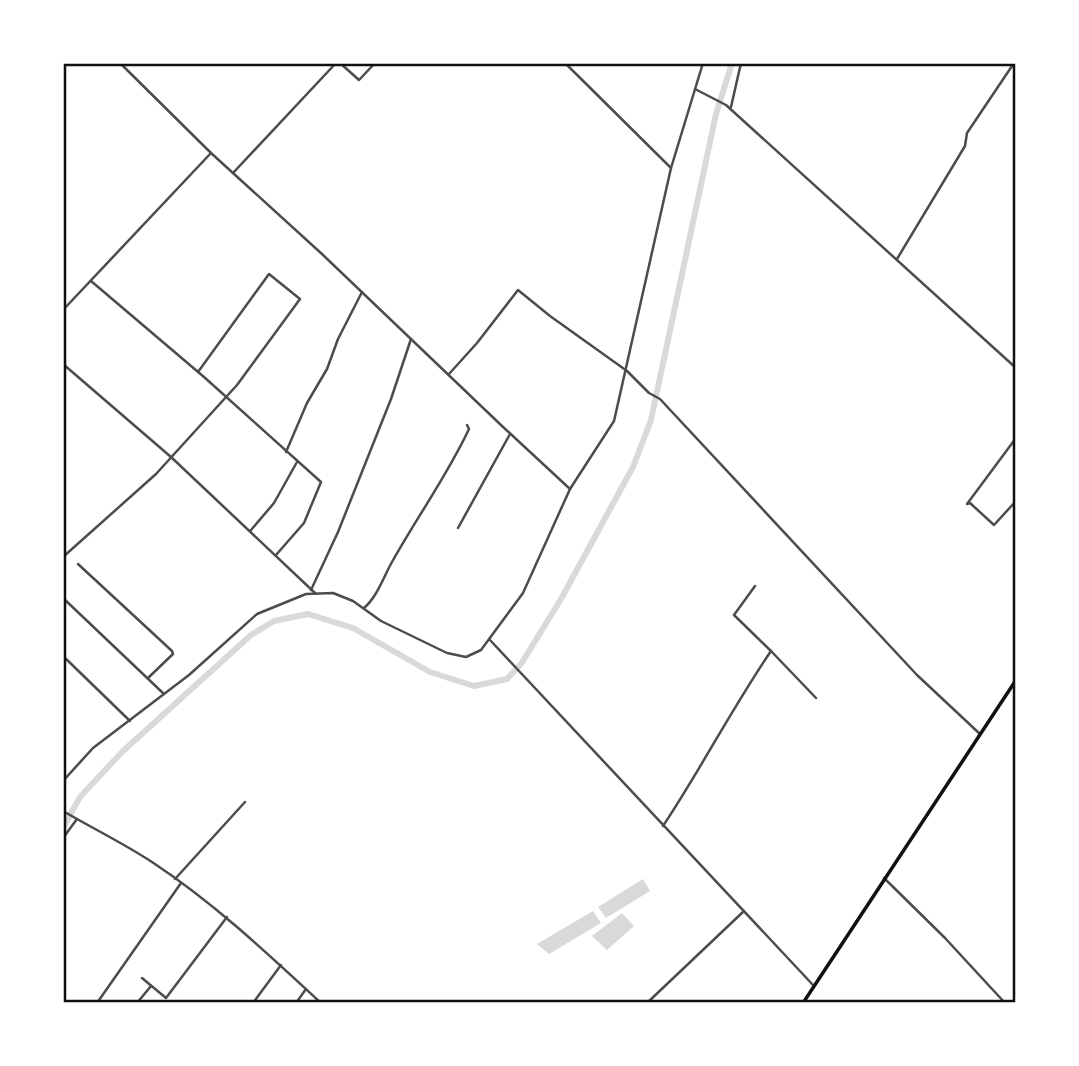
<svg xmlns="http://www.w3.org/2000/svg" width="1079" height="1066" font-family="Raleway,sans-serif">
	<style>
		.water { fill: #d9d9d9 }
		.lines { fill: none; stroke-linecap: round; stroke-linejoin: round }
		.canal { stroke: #d9d9d9; stroke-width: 6 }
		.minor { stroke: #4c4c4c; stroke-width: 2.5 }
		.secondary { stroke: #111; stroke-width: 3.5 }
		.neatline { fill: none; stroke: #111; stroke-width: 2.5 }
	</style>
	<rect width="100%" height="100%" fill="#fff"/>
	<g class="water">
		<polygon points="643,879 650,891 606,918 598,907"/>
		<polygon points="593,911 601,923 549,954 537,944"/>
		<polygon points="622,913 634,926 607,950 592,936"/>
	</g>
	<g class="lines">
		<polyline class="canal" points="63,828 80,797 122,752 251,635 274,621 308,614 353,628 430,672 474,686 507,679 521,664 561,599 633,467 651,420 716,114 732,63"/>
		<g class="minor">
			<polyline points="340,63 359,80 375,63"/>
			<polyline points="565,63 671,168"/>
			<polyline points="695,89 726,105 1016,368"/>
			<polyline points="731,107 741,63"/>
			<polyline points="233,173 336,63"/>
			<polyline points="897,259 965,146 967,133 1014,63"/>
			<polyline points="91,281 204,377 321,482 304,523 276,555"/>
			<polyline points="63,310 211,153"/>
			<polyline points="63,364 171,457 315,593"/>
			<polyline points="449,374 477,343 518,290 550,316 627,371 649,393 660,399 917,675 980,734"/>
			<polyline points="1016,438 967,504 970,503 994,525 1016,501"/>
			<polyline points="286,452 307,403 327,369 338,339 362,292"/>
			<polyline points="570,489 614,421 671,168 703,63"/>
			<polyline points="458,528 510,434"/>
			<polyline points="251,530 274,503 297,462"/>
			<polyline points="63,557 156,474 237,385 300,299 269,274 198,372"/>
			<polyline points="78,564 172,651 173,654 148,678"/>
			<polyline points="311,590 338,532 391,399 411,339"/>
			<polyline points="63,598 164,694"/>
			<path d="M364,608C377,597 383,578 392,562C417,517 447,476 469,429L467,425"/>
			<polyline points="490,640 813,985"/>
			<polyline points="771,651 816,698"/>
			<polyline points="63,656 130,721"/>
			<polyline points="63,781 93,748 189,675 257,614 306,594 333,593 353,601 381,621 447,653 466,657 481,650 523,593 570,489 502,426 322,254 211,153 120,63"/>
			<path d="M63,811C92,828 123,843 152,862C214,903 267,953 321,1003"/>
			<path d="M663,826C701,769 732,708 771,651L734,615L755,586"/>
			<polyline points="63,838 77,819"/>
			<polyline points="884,878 945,938 1005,1003"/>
			<polyline points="175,879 245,802"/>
			<polyline points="142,978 166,998 227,917"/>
			<polyline points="97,1003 181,883"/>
			<polyline points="137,1003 151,986"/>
			<polyline points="253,1003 281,965"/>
			<polyline points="296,1003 306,989"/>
			<polyline points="647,1003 744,911"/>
		</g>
		<polyline class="secondary" points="803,1003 1016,680"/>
	</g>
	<rect width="1079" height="1066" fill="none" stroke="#ffffff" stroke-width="130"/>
	<rect x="65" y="65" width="949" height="936" class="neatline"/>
</svg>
